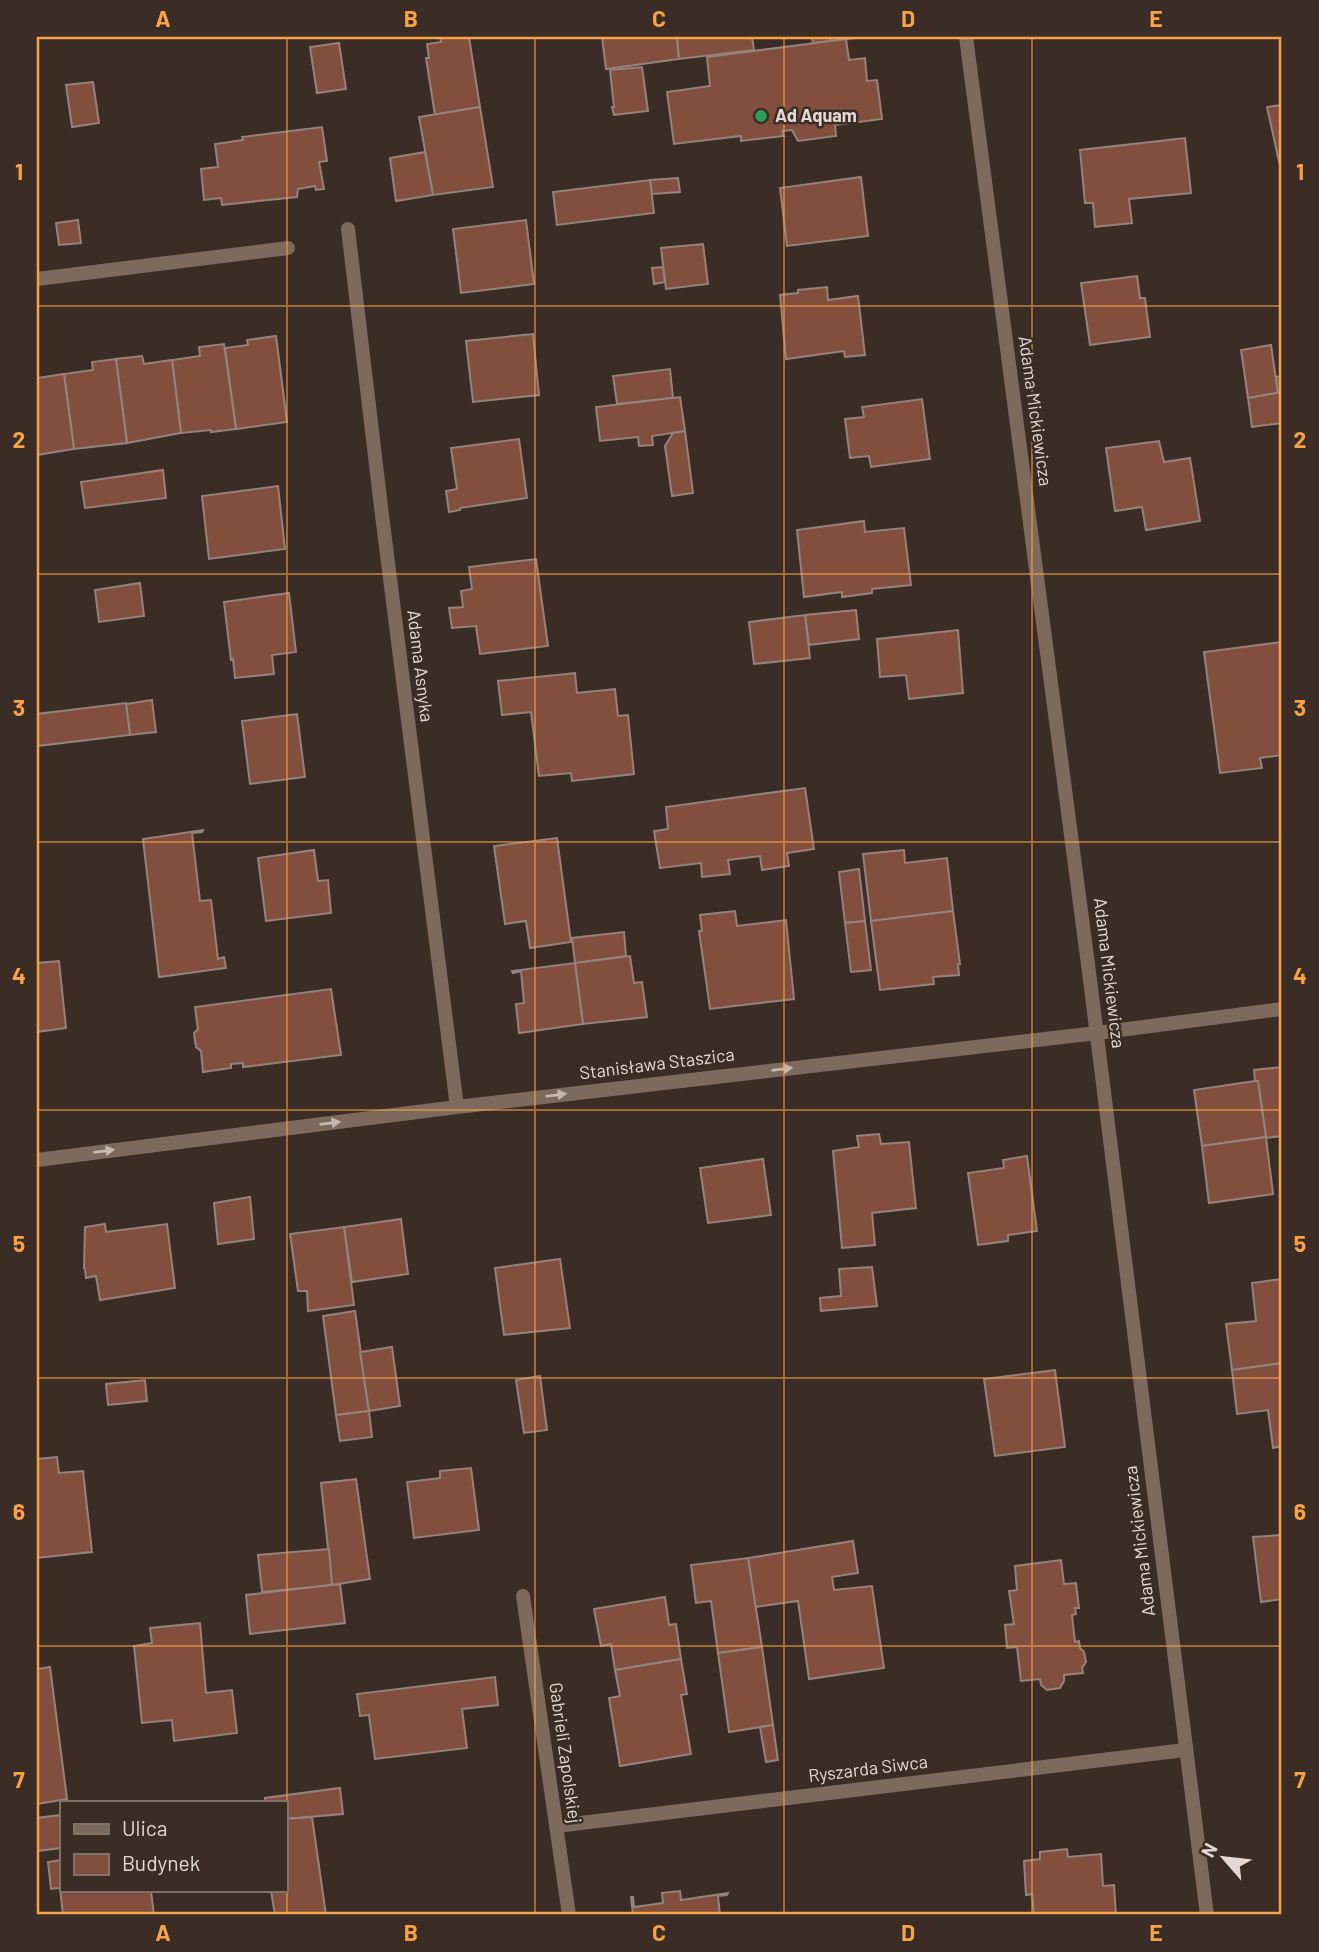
<svg xmlns="http://www.w3.org/2000/svg" width="1319" height="1952" font-family="Barlow,sans-serif">
	<style>
		.building { fill: #824f3e; stroke: #96827c; stroke-width: 2 }
		.lines { fill: none; stroke-linecap: round; stroke-linejoin: round }
		.lane { stroke: #7e6a5d; stroke-width: 14 }
		.street { stroke: #7e6a5d; stroke-width: 14 }
		.oneway { fill: #c5b8b0 }
		.grid { fill: none; stroke: #f7a248; stroke-width: 2; stroke-opacity: 0.55 }
		.leisure-dot { fill: #2e9e5b; stroke: #3b2c25; stroke-width: 2.5 }
		.labels { text-anchor: middle; stroke-width: 5; stroke-linejoin: round; paint-order: stroke }
		.poi-label { font-size: 18px; font-weight: bold; fill: #e3d9d4; stroke: #3b2c25; text-anchor: start }
		.street-label { font-size: 18px; fill: #e3d9d4; stroke: #3b2c25 }
		.neatline { fill: none; stroke: #f7a248; stroke-width: 2.5 }
		.grid-label { font-size: 23px; text-anchor: middle; font-weight: bold; fill: #f7a248 }
	</style>
	<rect width="100%" height="100%" fill="#3b2c25"/>
	<g class="building">
		<polygon points="440,37 469,37 480,107 435,115 426,58 429,58 427,44 441,42"/>
		<polygon points="602,37 677,37 679,59 606,69"/>
		<polygon points="677,37 752,37 754,50 679,59"/>
		<polygon points="812,37 830,37 830,41 813,43"/>
		<polygon points="830,37 865,37 830,41"/>
		<polygon points="846,39 849,60 865,58 867,81 877,80 882,119 835,125 836,136 798,141 792,130 782,131 784,136 741,141 741,136 674,144 667,92 710,86 707,57"/>
		<polygon points="339,43 346,89 317,93 310,47"/>
		<polygon points="642,67 648,111 614,115 612,107 614,107 610,70"/>
		<polygon points="93,82 99,123 72,127 66,85"/>
		<polygon points="1282,105 1282,175 1267,107"/>
		<polygon points="480,107 493,187 433,195 419,117"/>
		<polygon points="322,127 327,161 319,162 324,189 316,190 315,186 298,189 297,197 222,205 221,198 204,200 201,169 218,167 215,144 243,140 242,137"/>
		<polygon points="1185,138 1191,193 1129,199 1132,223 1095,227 1093,203 1085,203 1080,150"/>
		<polygon points="425,152 433,195 396,201 390,158"/>
		<polygon points="861,177 868,236 787,246 780,188"/>
		<polygon points="678,178 680,192 652,194 650,180"/>
		<polygon points="650,180 654,213 557,225 553,192"/>
		<polygon points="78,220 81,243 59,245 56,223"/>
		<polygon points="526,220 534,284 461,293 453,229"/>
		<polygon points="703,244 708,284 666,289 661,248"/>
		<polygon points="663,267 665,282 654,284 652,268"/>
		<polygon points="1137,276 1140,298 1145,298 1150,337 1090,345 1081,283"/>
		<polygon points="827,287 828,300 858,296 865,355 845,357 844,351 786,359 780,295 798,293 798,290"/>
		<polygon points="533,334 539,395 473,402 466,341"/>
		<polygon points="276,336 287,422 236,429 225,348 248,345 247,340"/>
		<polygon points="224,344 236,429 211,432 211,430 181,433 172,360 200,356 199,347"/>
		<polygon points="1271,345 1278,393 1248,398 1241,350"/>
		<polygon points="142,356 144,364 172,360 181,433 127,443 116,359"/>
		<polygon points="116,359 127,443 74,449 64,374 93,370 92,362"/>
		<polygon points="670,369 673,398 617,404 613,376"/>
		<polygon points="64,374 74,449 37,455 37,378"/>
		<polygon points="1282,376 1282,392 1278,393 1276,377"/>
		<polygon points="1282,392 1282,423 1252,427 1248,398"/>
		<polygon points="680,397 685,431 652,436 653,445 639,446 638,437 600,441 596,407"/>
		<polygon points="922,399 930,459 871,467 869,456 850,458 845,419 864,417 862,407"/>
		<polygon points="685,431 693,493 672,496 665,446 673,433"/>
		<polygon points="519,439 527,498 460,508 460,510 449,512 446,491 457,489 451,448"/>
		<polygon points="1159,441 1164,462 1190,458 1200,521 1146,530 1142,507 1115,511 1106,448"/>
		<polygon points="163,470 166,498 85,508 81,482"/>
		<polygon points="278,486 285,549 209,559 202,496"/>
		<polygon points="864,521 865,532 904,528 911,585 872,589 872,593 842,597 842,592 804,597 797,530"/>
		<polygon points="536,559 548,646 480,654 476,626 452,628 449,608 463,607 461,591 472,589 469,567"/>
		<polygon points="140,583 144,616 99,622 95,590"/>
		<polygon points="289,593 296,652 272,655 274,674 235,678 233,659 231,660 224,602"/>
		<polygon points="856,610 859,639 809,645 805,615"/>
		<polygon points="805,615 810,658 754,664 749,622"/>
		<polygon points="958,630 963,693 909,699 906,675 880,677 877,639"/>
		<polygon points="1282,642 1282,755 1260,758 1262,768 1220,773 1204,652"/>
		<polygon points="575,673 577,693 615,689 618,716 628,715 634,774 572,781 571,773 539,776 531,712 502,715 498,681"/>
		<polygon points="152,700 156,732 130,735 126,704"/>
		<polygon points="126,703 130,735 37,746 37,714"/>
		<polygon points="297,714 305,777 250,784 242,721"/>
		<polygon points="805,788 814,849 787,853 789,866 762,870 760,856 728,860 730,874 702,877 701,863 660,868 654,831 668,829 666,807"/>
		<polygon points="203,830 202,832 192,833 200,901 211,900 218,959 224,957 226,968 159,977 143,839"/>
		<polygon points="557,838 571,942 530,948 526,921 505,924 494,846"/>
		<polygon points="314,850 318,881 328,880 331,913 266,921 258,858"/>
		<polygon points="904,850 905,863 947,858 953,911 871,921 863,854"/>
		<polygon points="859,869 865,921 845,923 839,872"/>
		<polygon points="735,911 737,926 786,920 794,999 710,1009 699,931 702,931 700,915"/>
		<polygon points="953,911 960,964 958,964 959,975 933,977 934,984 880,990 871,921"/>
		<polygon points="865,921 871,970 851,972 845,923"/>
		<polygon points="624,932 626,956 575,963 572,938"/>
		<polygon points="630,956 634,983 642,982 647,1017 583,1024 575,963"/>
		<polygon points="59,961 66,1028 37,1032 37,963"/>
		<polygon points="575,963 583,1024 519,1033 516,1004 524,1003 521,971 513,973 512,971"/>
		<polygon points="331,989 341,1055 243,1067 243,1063 231,1064 231,1068 203,1072 201,1051 196,1047 194,1033 198,1029 195,1007"/>
		<polygon points="1282,1067 1282,1136 1266,1138 1258,1081 1255,1081 1254,1070"/>
		<polygon points="1255,1081 1258,1081 1266,1137 1202,1146 1194,1090"/>
		<polygon points="879,1134 881,1144 909,1142 916,1208 872,1213 875,1245 842,1248 833,1151 859,1147 857,1136"/>
		<polygon points="1266,1137 1273,1194 1209,1203 1202,1146"/>
		<polygon points="1027,1156 1037,1231 1008,1235 1008,1241 978,1245 968,1173 1004,1168 1003,1160"/>
		<polygon points="763,1159 771,1215 708,1223 700,1168"/>
		<polygon points="250,1197 254,1239 218,1244 214,1203"/>
		<polygon points="401,1219 408,1274 352,1282 344,1227"/>
		<polygon points="105,1224 106,1232 167,1224 175,1288 100,1300 96,1276 86,1278 85,1269 84,1268 85,1227"/>
		<polygon points="344,1227 354,1305 308,1311 307,1291 298,1291 290,1234"/>
		<polygon points="560,1259 570,1328 504,1335 495,1268"/>
		<polygon points="872,1267 877,1306 821,1311 820,1298 841,1296 839,1269"/>
		<polygon points="1282,1279 1282,1363 1232,1370 1226,1324 1256,1321 1252,1283"/>
		<polygon points="355,1311 369,1411 336,1415 323,1316"/>
		<polygon points="392,1347 400,1406 369,1411 360,1352"/>
		<polygon points="1282,1363 1282,1446 1273,1448 1268,1410 1237,1414 1232,1370"/>
		<polygon points="1055,1370 1065,1447 995,1456 984,1379"/>
		<polygon points="540,1376 547,1430 524,1433 516,1380"/>
		<polygon points="145,1380 147,1401 108,1405 106,1384"/>
		<polygon points="369,1411 372,1437 340,1441 336,1415"/>
		<polygon points="57,1457 59,1473 83,1471 92,1552 37,1558 37,1459"/>
		<polygon points="471,1468 479,1530 414,1538 407,1482 440,1478 440,1471"/>
		<polygon points="356,1479 370,1579 332,1585 321,1483"/>
		<polygon points="1280,1523 1282,1523 1282,1599 1261,1602 1253,1537 1281,1535"/>
		<polygon points="853,1541 858,1573 832,1577 834,1590 872,1586 884,1668 809,1679 798,1601 755,1607 748,1558"/>
		<polygon points="329,1549 332,1585 262,1592 258,1555"/>
		<polygon points="748,1558 762,1647 718,1653 711,1601 696,1603 691,1565"/>
		<polygon points="1061,1560 1064,1584 1076,1583 1079,1608 1075,1608 1076,1614 1072,1615 1075,1642 1079,1641 1080,1648 1084,1652 1086,1662 1082,1668 1083,1673 1064,1675 1064,1681 1060,1688 1047,1690 1041,1685 1040,1679 1021,1681 1017,1647 1007,1648 1005,1625 1014,1624 1009,1591 1017,1590 1015,1566"/>
		<polygon points="340,1584 345,1623 250,1634 246,1595"/>
		<polygon points="665,1597 669,1625 676,1624 681,1659 615,1670 611,1644 601,1646 594,1609"/>
		<polygon points="200,1623 206,1693 232,1690 237,1733 174,1741 172,1720 142,1723 134,1646 152,1643 150,1628"/>
		<polygon points="762,1647 773,1725 729,1732 718,1653"/>
		<polygon points="681,1659 687,1694 681,1695 691,1754 620,1766 609,1698 620,1696 615,1670"/>
		<polygon points="50,1667 67,1799 37,1804 37,1669"/>
		<polygon points="495,1677 498,1705 462,1709 467,1748 375,1759 369,1715 360,1716 357,1694"/>
		<polygon points="773,1725 778,1760 766,1762 760,1727"/>
		<polygon points="340,1788 343,1814 285,1819 285,1803 265,1803 265,1798"/>
		<polygon points="61,1815 61,1848 37,1851 37,1818"/>
		<polygon points="312,1817 326,1915 275,1915 271,1891 285,1891 285,1819"/>
		<polygon points="1067,1849 1068,1857 1101,1854 1103,1886 1114,1885 1116,1915 1034,1915 1032,1894 1026,1895 1024,1861 1040,1859 1040,1852"/>
		<polygon points="61,1860 61,1891 151,1891 154,1915 63,1915 60,1888 51,1889 48,1862"/>
		<polygon points="680,1891 681,1900 728,1893 727,1895 718,1896 720,1915 633,1915 631,1897 633,1897 634,1907 663,1903 662,1893"/>
	</g>
	<g class="lines">
		<polyline class="lane" points="37,279 288,248"/>
		<g class="street">
			<polyline points="966,37 1089,972 1207,1915"/>
			<polyline points="348,229 382,515 457,1107"/>
			<polyline points="37,1160 457,1107 1097,1033 1282,1009"/>
			<polyline points="523,1596 569,1915"/>
			<polyline points="556,1826 1185,1750"/>
		</g>
	</g>
	<defs><path id="oneway-solid" d="M-6-.8H1V-3.2L6.5 0L1 3.2V.8H-6Z" transform="scale(1.75)"/></defs>
	<g class="oneway">
		<use href="#oneway-solid" transform="translate(782 1069) rotate(-7)"/>
		<use href="#oneway-solid" transform="translate(556 1095) rotate(-7)"/>
		<use href="#oneway-solid" transform="translate(330 1123) rotate(-7)"/>
		<use href="#oneway-solid" transform="translate(104 1151) rotate(-7)"/>
	</g>
	<path class="grid" d="M287,37V1915M535,37V1915M784,37V1915M1032,37V1915M37,306H1282M37,574H1282M37,842H1282M37,1110H1282M37,1378H1282M37,1646H1282"/>
	<circle class="leisure-dot" cx="761" cy="116" r="7"/>
	<g class="labels">
		<g class="poi-label">
			<text x="775" y="122">Ad Aquam</text>
		</g>
		<g class="street-label">
			<text transform="translate(1035 411) rotate(82)" y="6">Adama Mickiewicza</text>
			<text transform="translate(420 666) rotate(83)" y="6">Adama Asnyka</text>
			<text transform="translate(1109 973) rotate(83)" y="6">Adama Mickiewicza</text>
			<text transform="translate(657 1064) rotate(-7)" y="6">Stanisława Staszica</text>
			<text transform="translate(1140 1541) rotate(-97)" y="6">Adama Mickiewicza</text>
			<text transform="translate(565 1753) rotate(82)" y="6">Gabrieli Zapolskiej</text>
			<text transform="translate(868 1769) rotate(-7)" y="6">Ryszarda Siwca</text>
		</g>
	</g>
	<rect width="1319" height="1952" fill="none" stroke="#3b2c25" stroke-width="77"/>
	<rect x="60" y="1801" width="228" height="91" fill="#3b2c25" stroke="#7e716b" stroke-width="2"/>
	<rect x="74" y="1824" width="35" height="10" fill="#7e6a5d" stroke="#7e716b" stroke-width="2"/>
	<text x="122" y="1836" font-size="21" fill="#e3d9d4">Ulica</text>
	<rect x="74" y="1854" width="35" height="21" fill="#824f3e" stroke="#7e716b" stroke-width="2"/>
	<text x="122" y="1871" font-size="21" fill="#e3d9d4">Budynek</text>
	<g transform="translate(1224 1858) rotate(298)" stroke="#3b2c25" stroke-width="5" paint-order="stroke">
	<path d="M0-5L12 26L0 18L-12 26Z" fill="#e3d9d4"/>
	<text y="-10" font-size="19" font-weight="bold" text-anchor="middle" fill="#e3d9d4">N</text>
	</g>
	<rect x="38" y="38" width="1242" height="1875" class="neatline"/>
	<g class="grid-label">
		<text x="163" y="27">A</text>
		<text x="411" y="27">B</text>
		<text x="659" y="27">C</text>
		<text x="908" y="27">D</text>
		<text x="1156" y="27">E</text>
		<text x="19" y="180">1</text>
		<text x="1300" y="180">1</text>
		<text x="19" y="448">2</text>
		<text x="1300" y="448">2</text>
		<text x="19" y="716">3</text>
		<text x="1300" y="716">3</text>
		<text x="19" y="984">4</text>
		<text x="1300" y="984">4</text>
		<text x="19" y="1252">5</text>
		<text x="1300" y="1252">5</text>
		<text x="19" y="1520">6</text>
		<text x="1300" y="1520">6</text>
		<text x="19" y="1788">7</text>
		<text x="1300" y="1788">7</text>
		<text x="163" y="1941">A</text>
		<text x="411" y="1941">B</text>
		<text x="659" y="1941">C</text>
		<text x="908" y="1941">D</text>
		<text x="1156" y="1941">E</text>
	</g>
</svg>
